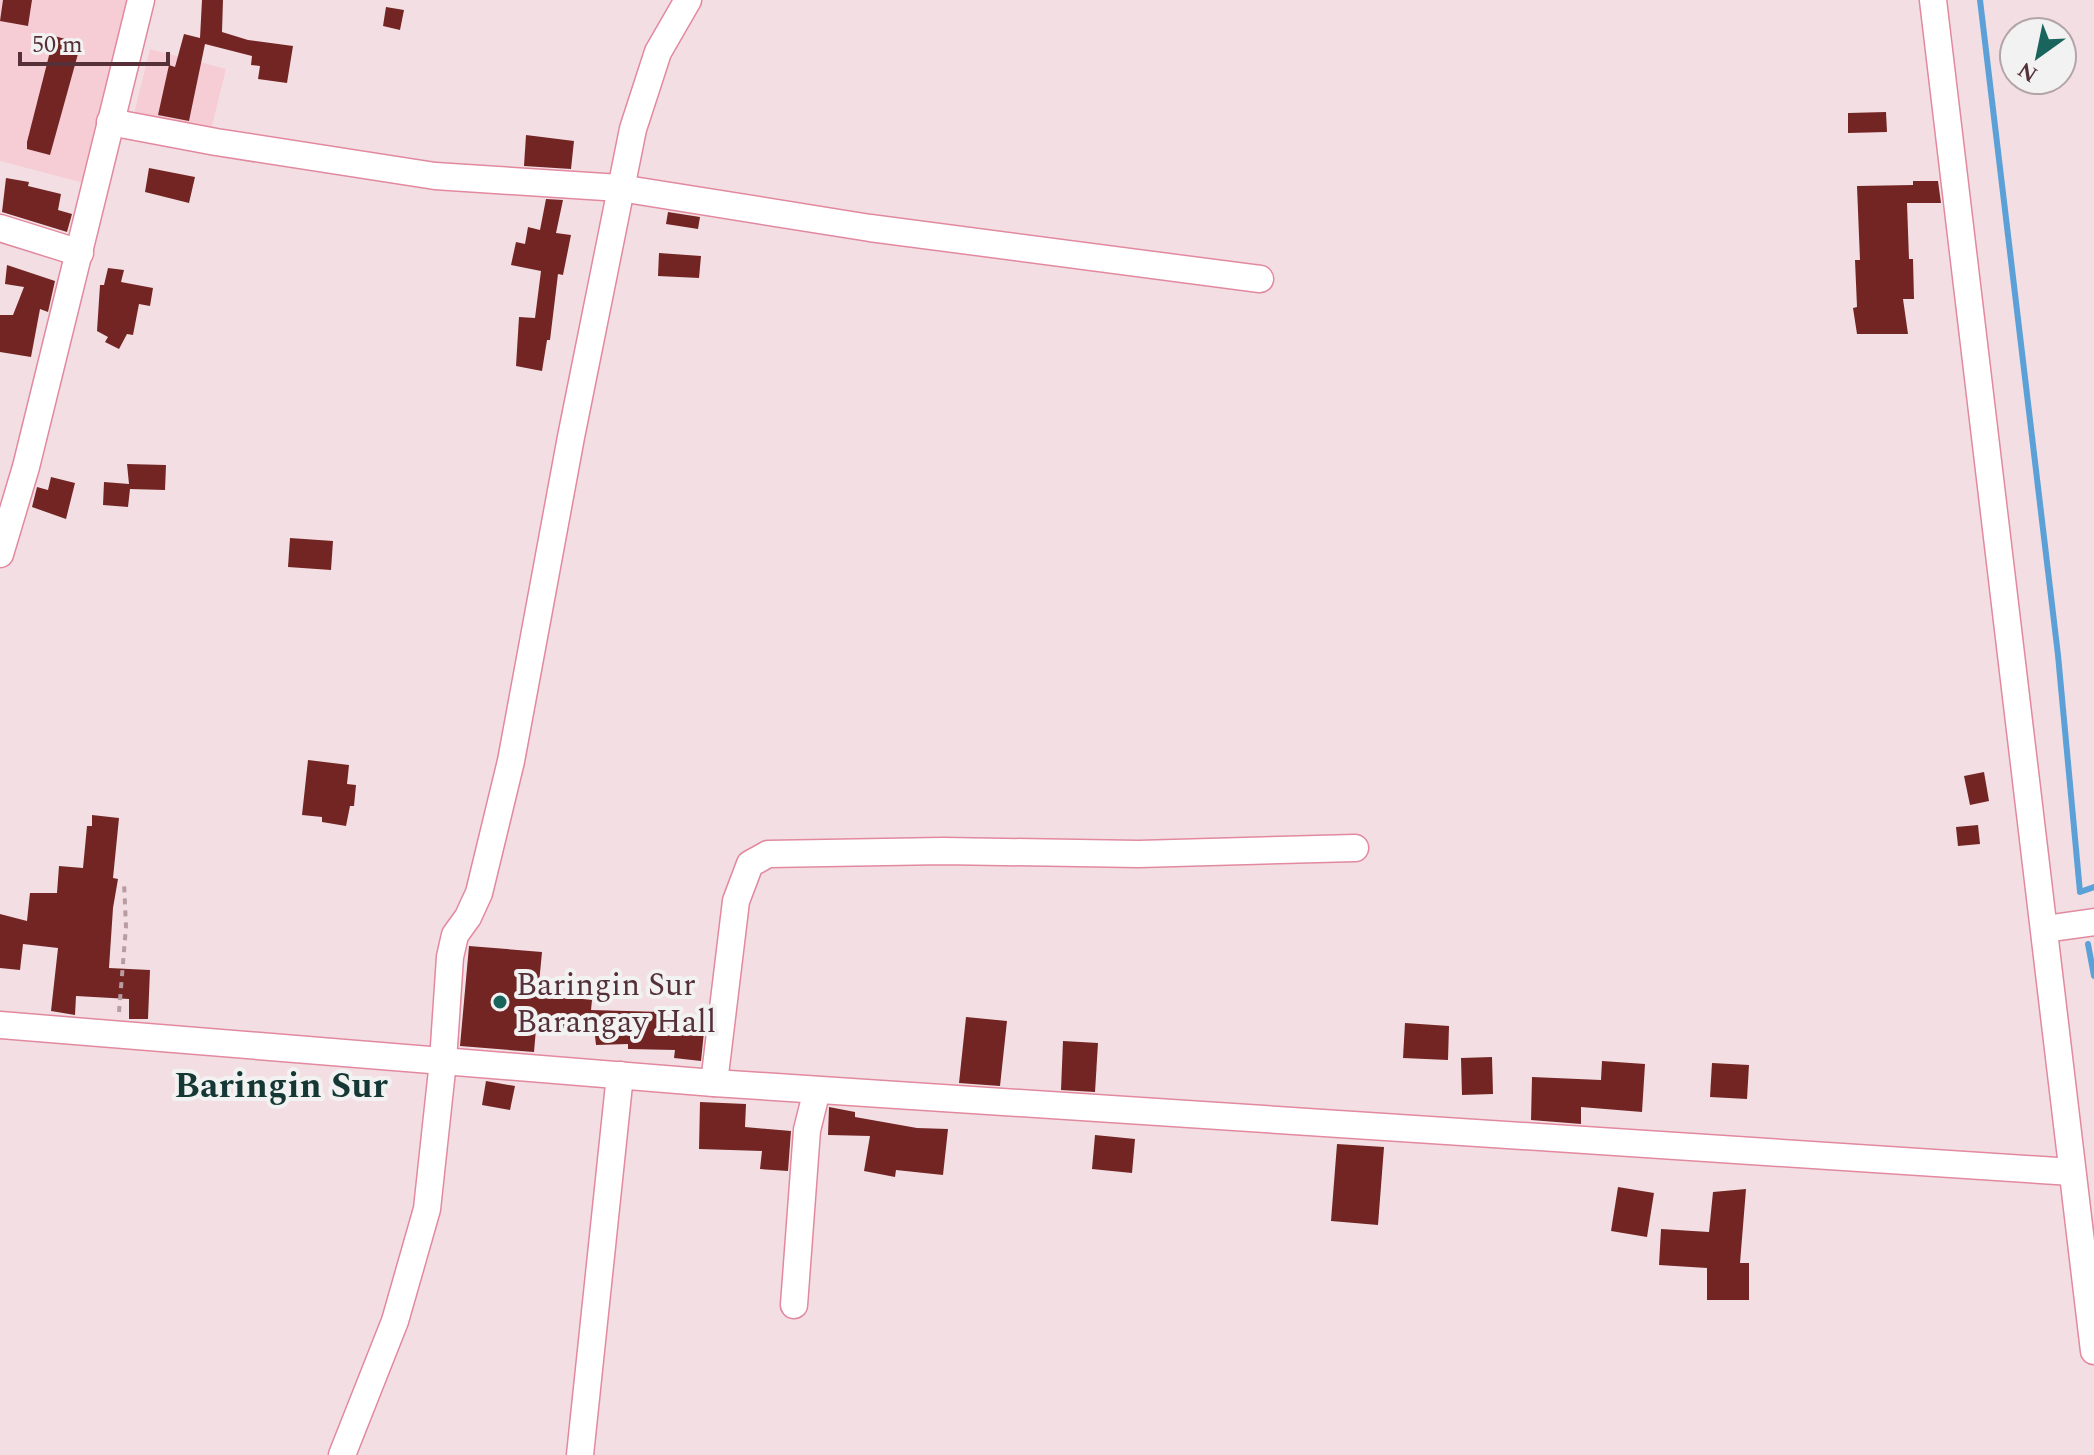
<svg xmlns="http://www.w3.org/2000/svg" width="2094" height="1455" font-family="Spectral,serif">
	<style>
		.built { fill: #f6cdd5 }
		.lines { fill: none; stroke-linecap: round; stroke-linejoin: round }
		.stream { stroke: #5ba1d8; stroke-width: 6 }
		.building { fill: #732524 }
		.minor-casing { stroke: #e2899f; stroke-width: 29 }
		.path { stroke: #b79ca2; stroke-width: 4; stroke-dasharray: 6 6; stroke-linecap: butt }
		.minor { stroke: #fff; stroke-width: 26 }
		.poi-dot { fill: #19645c; stroke: #f2f2f2; stroke-width: 3 }
		.labels { text-anchor: middle; stroke-width: 8; stroke-linejoin: round; paint-order: stroke }
		.poi-label { font-size: 32px; fill: #553039; stroke: #f2f2f2; text-anchor: start }
		.quarter-label { font-size: 36px; font-weight: bold; fill: #163834; stroke: #f2f2f2 }
	</style>
	<rect width="100%" height="100%" fill="#f3dfe3"/>
	<g class="built">
		<polygon points="0,0 129,0 84,183 0,161"/>
		<polygon points="150,49 226,69 210,134 134,114"/>
	</g>
	<g class="lines">
		<g class="stream">
			<polyline points="1980,0 2058,655 2080,892 2094,887"/>
			<polyline points="2088,944 2094,976"/>
		</g>
	</g>
	<g class="building">
		<polygon points="3,0 32,0 28,26 0,21"/>
		<polygon points="202,0 223,0 222,32 248,40 293,46 287,83 258,79 260,66 251,65 252,56 205,44 189,121 158,115 169,65 175,67 184,34 200,38"/>
		<polygon points="386,7 404,10 400,30 383,26"/>
		<polygon points="54,36 81,43 50,155 27,149 27,142"/>
		<polygon points="1886,112 1887,132 1848,133 1848,113"/>
		<polygon points="526,135 574,141 571,169 524,166"/>
		<polygon points="149,168 195,177 189,203 145,192"/>
		<polygon points="6,178 29,182 28,186 61,194 58,210 72,214 67,232 2,212"/>
		<polygon points="1913,181 1938,181 1941,203 1907,203 1909,259 1913,259 1914,299 1903,299 1908,334 1857,334 1853,308 1857,307 1855,260 1860,260 1857,186 1913,185"/>
		<polygon points="546,199 563,200 556,233 571,235 563,275 558,274 550,340 547,340 542,371 516,366 519,317 535,318 541,271 511,265 516,242 525,244 528,227 540,230"/>
		<polygon points="668,212 700,217 698,229 666,224"/>
		<polygon points="659,253 701,256 699,278 658,276"/>
		<polygon points="7,265 55,281 48,312 40,309 31,357 0,352 0,315 13,315 24,287 5,284"/>
		<polygon points="108,268 124,270 121,282 153,288 150,306 139,304 133,335 127,334 119,349 105,342 108,337 97,331 100,285 104,285"/>
		<polygon points="127,464 166,465 165,490 130,489 128,507 103,505 104,482 129,484"/>
		<polygon points="51,477 75,483 66,519 32,507 37,487 48,490"/>
		<polygon points="290,538 333,541 331,570 288,567"/>
		<polygon points="308,760 349,765 347,784 356,785 354,806 350,806 346,826 322,822 322,817 302,815"/>
		<polygon points="1984,772 1989,801 1970,805 1964,776"/>
		<polygon points="92,815 119,818 113,878 118,879 113,908 109,968 150,970 148,1019 129,1019 129,999 76,996 75,1015 51,1011 58,948 23,944 20,970 0,968 0,914 27,921 30,893 57,893 59,866 83,868 87,826 92,826"/>
		<polygon points="1978,825 1980,844 1958,846 1956,827"/>
		<polygon points="469,946 542,952 538,994 592,1000 591,1010 662,1012 662,1027 704,1032 701,1061 674,1058 675,1050 628,1049 628,1044 596,1045 595,1036 536,1029 534,1052 460,1046"/>
		<polygon points="966,1017 1007,1021 1000,1086 959,1083"/>
		<polygon points="1405,1023 1449,1026 1448,1060 1403,1058"/>
		<polygon points="1063,1041 1098,1043 1095,1092 1061,1090"/>
		<polygon points="1492,1057 1493,1094 1462,1095 1461,1058"/>
		<polygon points="1602,1061 1645,1064 1642,1112 1581,1107 1581,1124 1531,1120 1532,1077 1601,1080"/>
		<polygon points="1712,1063 1749,1065 1747,1099 1710,1097"/>
		<polygon points="486,1081 515,1086 510,1110 482,1105"/>
		<polygon points="700,1102 746,1104 745,1127 791,1131 788,1171 760,1169 762,1151 699,1149"/>
		<polygon points="829,1107 855,1112 855,1117 917,1128 948,1129 943,1175 896,1170 895,1177 864,1171 870,1136 828,1135"/>
		<polygon points="1095,1135 1135,1139 1132,1173 1092,1169"/>
		<polygon points="1337,1144 1384,1147 1378,1225 1331,1221"/>
		<polygon points="1618,1187 1654,1193 1647,1237 1611,1231"/>
		<polygon points="1746,1189 1740,1263 1749,1263 1749,1300 1707,1300 1707,1268 1659,1265 1661,1229 1709,1232 1713,1192"/>
	</g>
	<g class="lines">
		<g class="minor-casing">
			<g id="minor">
				<polyline points="1933,0 2094,1351"/>
				<polyline points="110,122 216,142 435,176 620,188 870,228 1260,279"/>
				<polyline points="0,228 80,253"/>
				<polyline points="0,554 26,467 141,0"/>
				<polyline points="2045,929 2094,922"/>
				<polyline points="0,1025 714,1083 2072,1172"/>
				<polyline points="714,1083 736,901 750,864 768,854 943,851 1139,854 1355,848"/>
				<polyline points="794,1305 807,1130 817,1090"/>
				<polyline points="342,1455 395,1321 427,1209 443,1061 450,957 455,935 468,917 479,893 511,761 571,437 633,129 658,52 688,0"/>
				<polyline points="580,1455 620,1075"/>
			</g>
		</g>
		<polyline class="path" points="119,1012 126,927 124,882"/>
		<use href="#minor" class="minor"/>
	</g>
	<circle class="poi-dot" cx="500" cy="1002" r="8"/>
	<g class="labels">
		<g class="poi-label">
			<text x="516" y="995">Baringin Sur<tspan x="516" dy="37">Barangay Hall</tspan></text>
		</g>
		<g class="quarter-label">
			<text x="281" y="1097">Baringin Sur</text>
		</g>
	</g>
	<g transform="translate(2038 56) rotate(213)"><circle r="38" fill="#f2f2f2" stroke="#b3a4a8" stroke-width="2"/>
	<path d="M0-6L14 30L0 20L-14 30Z" fill="#19645c"/>
	<text y="-12" font-size="22" font-weight="bold" text-anchor="middle" fill="#553039">N</text>
	</g>
	<path d="M20 52v12h148v-12" fill="none" stroke="#553039" stroke-width="4"/>
	<text x="32" y="52" font-size="24" fill="#553039" stroke="#f2f2f2" stroke-width="6" paint-order="stroke">50 m</text>
</svg>
